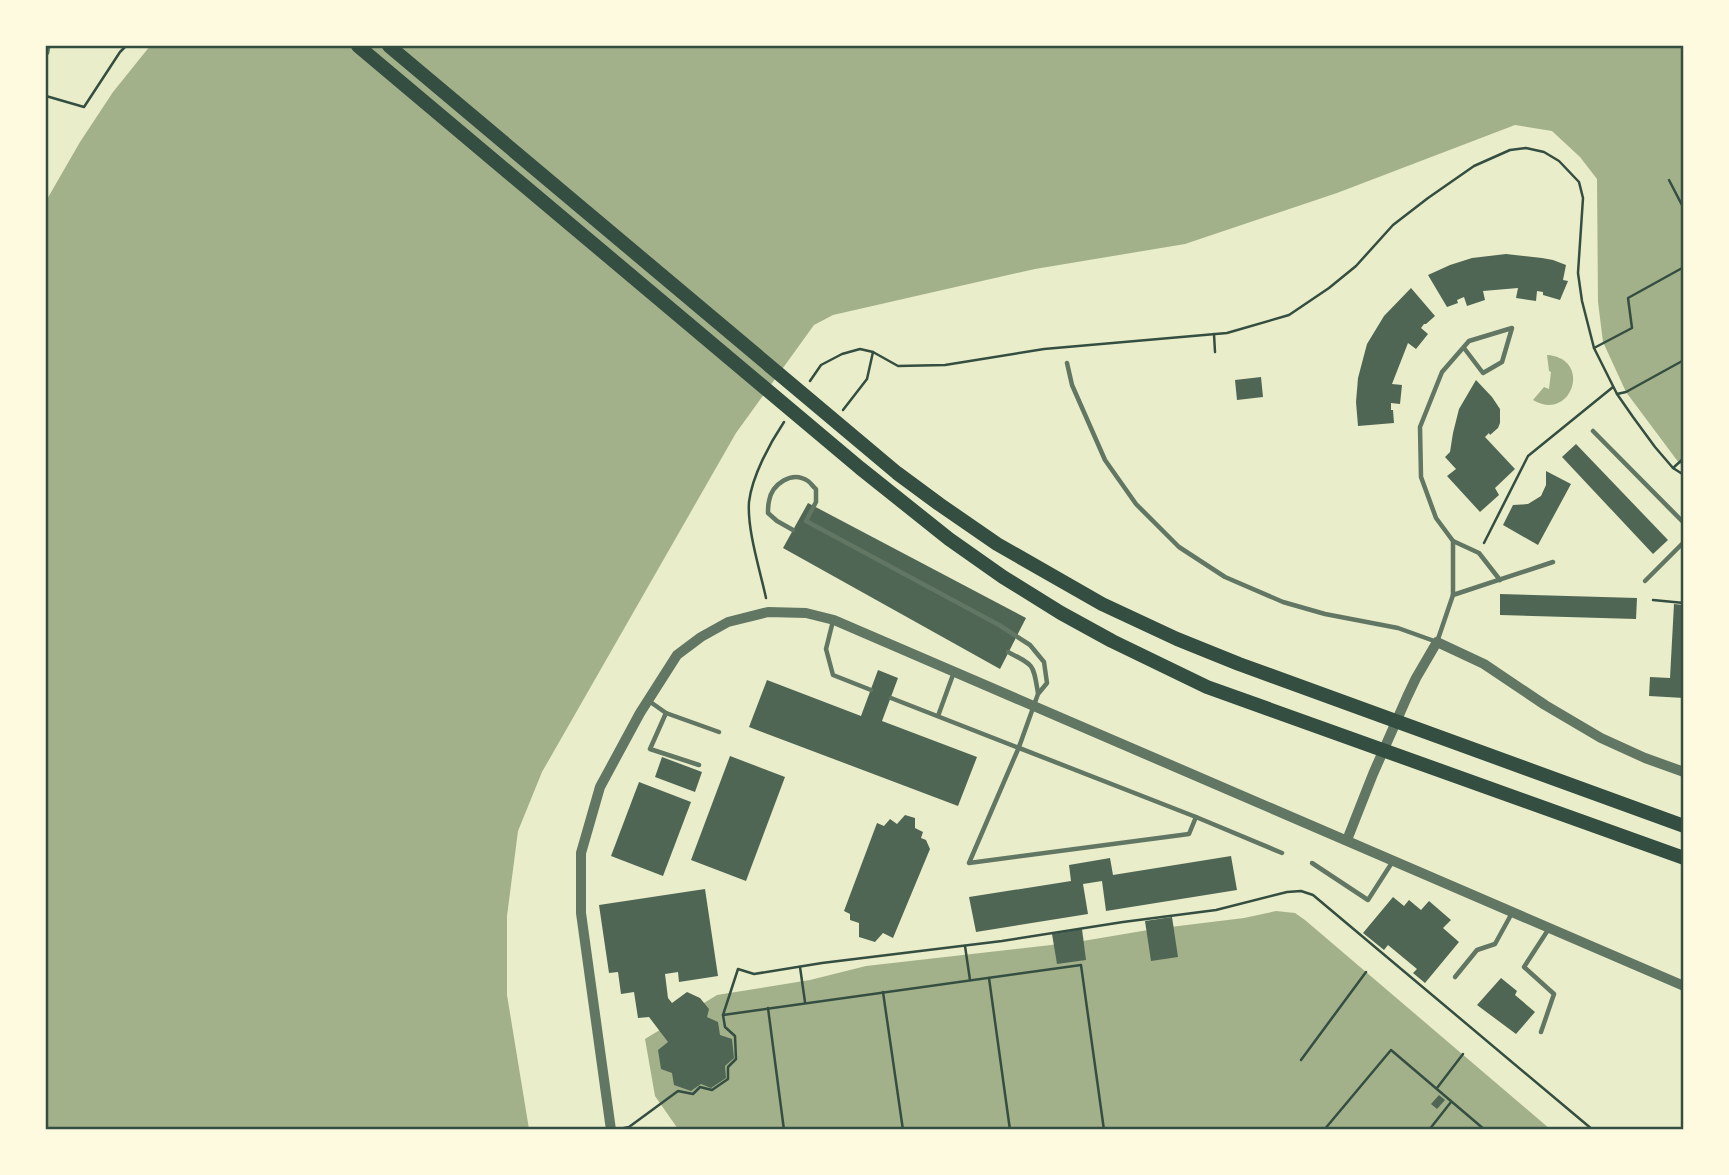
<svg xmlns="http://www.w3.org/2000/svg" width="1729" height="1175" font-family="'Nunito Sans',sans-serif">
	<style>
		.water { fill: #a3b18a }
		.building { fill: #4f6655 }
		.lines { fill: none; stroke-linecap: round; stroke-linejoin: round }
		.path { stroke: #344e41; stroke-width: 2.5 }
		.service { stroke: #617663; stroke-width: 4.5 }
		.minor { stroke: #617663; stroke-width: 7 }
		.tertiary { stroke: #617663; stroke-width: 10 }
		.primary { stroke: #344e41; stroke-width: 14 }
		.neatline { fill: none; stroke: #344e41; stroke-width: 2.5 }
	</style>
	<rect width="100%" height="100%" fill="#e9edc9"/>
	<g class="water">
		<polygon points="150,46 1683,46 1683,466 1679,463 1626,392 1603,342 1598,302 1597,179 1580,157 1552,131 1515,125 1337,193 1185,244 1035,269 833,315 814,325 736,433 542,772 518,831 507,916 507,995 529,1129 46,1130 46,201 80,142 113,92"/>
		<path d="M1547,355C1593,358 1572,423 1533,400L1544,387L1549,389L1551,372L1549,371Z"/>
		<polygon points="1276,911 1295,913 1305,920 1550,1129 678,1129 655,1096 645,1039 717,995 810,980 866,966 1077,942 1154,929 1244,918"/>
	</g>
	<g class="building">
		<polygon points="1506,254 1542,258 1553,260 1566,265 1563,280 1568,281 1560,300 1543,295 1543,292 1537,291 1536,301 1516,298 1518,288 1483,291 1485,300 1467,306 1464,297 1457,300 1458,303 1447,307 1428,275 1450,265 1472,258"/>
		<polygon points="1411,288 1435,316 1426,324 1424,324 1421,328 1428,334 1416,349 1408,343 1392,384 1402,385 1400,404 1391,403 1391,410 1393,410 1394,423 1358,426 1356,402 1358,378 1367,344 1384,316"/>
		<polygon points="1261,377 1263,397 1237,400 1235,380"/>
		<polygon points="1476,380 1492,397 1500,409 1500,423 1498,428 1490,435 1489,433 1485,437 1515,469 1495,488 1499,495 1480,512 1447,476 1456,469 1445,457 1450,452 1453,433 1459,409"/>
		<polygon points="1576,444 1668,540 1653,554 1562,457"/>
		<polygon points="1546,471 1571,484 1538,545 1503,525 1513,505 1528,504 1541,496 1546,485"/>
		<polygon points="808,503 1026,618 1000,669 783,548"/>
		<polygon points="1500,594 1637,598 1636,619 1500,615"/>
		<polygon points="1674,604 1684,605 1684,698 1649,696 1650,677 1670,678"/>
		<polygon points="878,670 898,678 882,721 977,757 958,806 749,727 767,680 861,716"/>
		<polygon points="730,756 785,777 746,881 691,860"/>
		<polygon points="662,757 702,772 695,792 655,777"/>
		<polygon points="639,782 691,802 663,876 611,856"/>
		<polygon points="905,815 915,818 915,828 923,832 921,838 926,840 930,849 893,938 883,933 875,942 859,937 859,923 850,920 850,914 844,911 877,823 884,826 890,819 897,824"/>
		<polygon points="1231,856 1237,890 1106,911 1102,881 1083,884 1088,914 976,932 969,897 1071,881 1069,865 1110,858 1113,875"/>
		<polygon points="705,889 718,976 679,982 678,972 665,974 668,998 672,1003 687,992 700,998 709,1009 707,1017 718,1022 720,1035 732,1039 734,1058 725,1066 726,1078 711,1088 701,1084 691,1091 674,1085 672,1073 661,1069 658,1050 668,1042 649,1017 638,1018 634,992 621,994 618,972 609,973 599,905"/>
		<polygon points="1393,897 1404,906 1409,900 1421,910 1429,901 1451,920 1443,928 1459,942 1425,983 1413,973 1417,969 1388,945 1384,950 1363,933"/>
		<polygon points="1172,917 1178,957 1151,961 1145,921"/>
		<polygon points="1082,929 1086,960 1057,964 1052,934"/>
		<polygon points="1501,978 1517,991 1515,995 1535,1012 1516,1034 1477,1005"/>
		<polygon points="1439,1095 1445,1100 1437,1109 1431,1104"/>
	</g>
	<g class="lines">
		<g class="path">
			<polyline points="46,96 84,107 120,52 126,46"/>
			<polyline points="1669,180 1684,209"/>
			<polyline points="1214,334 1215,352"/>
			<polyline points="1594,348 1632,328 1628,298 1684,267"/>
			<polyline points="810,381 821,365 842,354 860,349 873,352 898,366 945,365 1044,349 1227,333 1289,315 1329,288 1356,266 1393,225 1428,198 1474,166 1510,150 1526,148 1544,152 1559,161 1579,182 1583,198 1578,273 1582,301 1594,348 1617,394 1633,417 1655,447 1673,468 1684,475"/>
			<polyline points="1617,394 1626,392 1684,360"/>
			<polyline points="843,410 867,379 873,352"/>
			<polyline points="1673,468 1684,458"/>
			<polyline points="1484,543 1528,456 1613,387"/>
			<path d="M766,598C760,570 747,530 749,502C752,476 770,443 784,422"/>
			<polyline points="1653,600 1684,603"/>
			<polyline points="965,946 970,980"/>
			<polyline points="800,967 805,1002"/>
			<polyline points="989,978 1010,1130"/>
			<polyline points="883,992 903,1130"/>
			<polyline points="768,1008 784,1130"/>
			<polyline points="723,1015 1081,965 1104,1130"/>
			<polyline points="1301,1060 1366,972"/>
			<polyline points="1437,1088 1463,1054"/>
			<polyline points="624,1128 629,1127 678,1091 693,1094 700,1087 712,1090 728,1079 728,1067 736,1059 735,1036 725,1027 723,1015 738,969 754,974 822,963 1002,941 1123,922 1216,910 1287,892 1301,891 1313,895 1593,1130"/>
			<polyline points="1324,1130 1391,1050 1485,1130"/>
			<polyline points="1429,1130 1451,1102"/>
		</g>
		<g class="service">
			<polyline points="1067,363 1072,385 1105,460 1136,504 1179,547 1225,577 1283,602 1325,614 1398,628 1437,642 1453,595 1453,541 1436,518 1421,477 1420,427 1442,372 1469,341 1512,328 1502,362 1483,373 1464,348"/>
			<polyline points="1593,431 1684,523"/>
			<path d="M793,530L777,521L768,513C768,509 768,505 769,501C772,484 792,470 808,481C811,483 813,487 816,489V502L806,521L999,625L1030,645L1044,662L1047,683L1038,694L1019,747L969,863L1189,834L1196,817L891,698"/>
			<polyline points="1453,541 1479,553 1500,580"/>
			<polyline points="1645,581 1684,542"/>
			<polyline points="1453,595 1553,562"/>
			<polyline points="833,621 826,649 833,675 871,690"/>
			<path d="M1008,652C1035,666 1033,664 1038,693"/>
			<polyline points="649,701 666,713 719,732"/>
			<polyline points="666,713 650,749 699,765"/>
			<polyline points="938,716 954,672"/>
			<polyline points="1196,817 1282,853"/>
			<polyline points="1312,863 1368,900 1393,861"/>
			<polyline points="1455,977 1477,950 1495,944 1512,913"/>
			<polyline points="1541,1032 1554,994 1524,967 1548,930"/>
		</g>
		<polyline class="minor" points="46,52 47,46"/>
		<g class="tertiary">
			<polyline points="1347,840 1373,774 1407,697 1416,678 1437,642 1484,664 1545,705 1601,738 1645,758 1684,772"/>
			<polyline points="611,1130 581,913 581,853 600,787 640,713 677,655 701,637 728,622 768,612 806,613 834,620 1684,986"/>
		</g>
		<g class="primary">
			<polyline points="358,46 860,468 949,539 1003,577 1061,613 1112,641 1207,687 1684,858"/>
			<polyline points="389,46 897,473 939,504 997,544 1102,604 1177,639 1239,664 1684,826"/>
		</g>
	</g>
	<rect width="1729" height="1175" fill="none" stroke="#fefae0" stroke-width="94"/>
	<rect x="47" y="47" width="1635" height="1081" class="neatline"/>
</svg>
